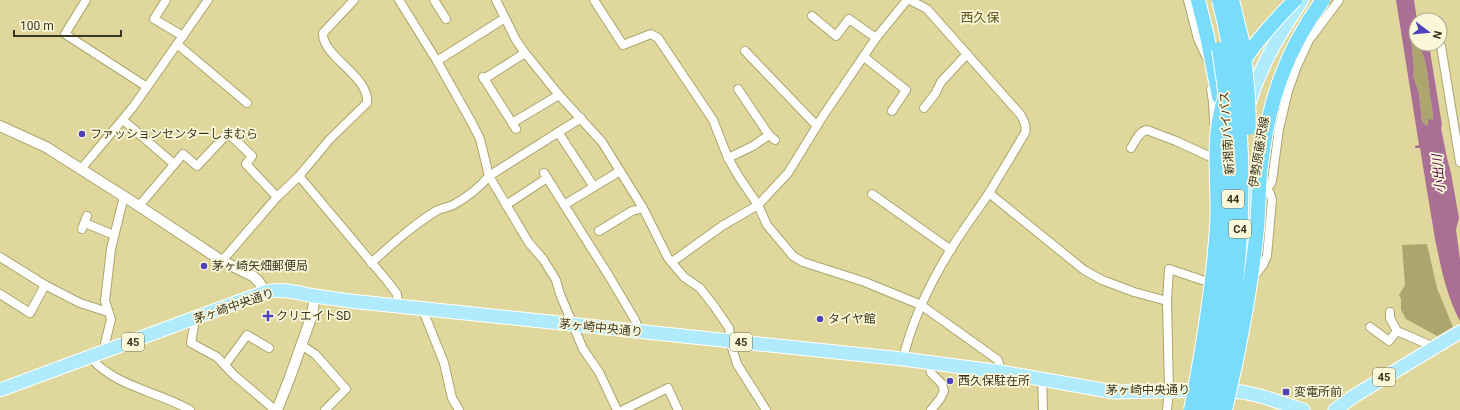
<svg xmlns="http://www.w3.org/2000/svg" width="1460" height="410" font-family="Roboto,'Noto Sans JP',sans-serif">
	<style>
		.green { fill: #ada56e }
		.water { fill: #a96f95 }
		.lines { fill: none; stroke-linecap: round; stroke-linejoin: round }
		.minor-casing { stroke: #ada56c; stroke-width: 10 }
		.tertiary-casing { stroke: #ada56c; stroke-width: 12 }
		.primary-casing { stroke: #fff; stroke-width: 15 }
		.motorway-casing { stroke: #fff; stroke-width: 16 }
		.minor { stroke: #fff; stroke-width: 8 }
		.tertiary { stroke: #fff; stroke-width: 10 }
		.primary { stroke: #afeafd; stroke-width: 13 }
		.motorway { stroke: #79dcfb; stroke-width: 14 }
		.motorway-bridge-casing { stroke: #fff; stroke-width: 16; stroke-linecap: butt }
		.motorway-bridge { stroke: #79dcfb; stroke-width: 14 }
		.poi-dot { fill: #4e43ba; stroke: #fbf7da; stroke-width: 1.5 }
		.labels { text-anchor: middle; stroke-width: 3.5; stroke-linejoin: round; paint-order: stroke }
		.shield { fill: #fbf7da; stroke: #737056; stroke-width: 1 }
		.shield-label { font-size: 11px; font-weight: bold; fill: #39361e }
		.street-label { font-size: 12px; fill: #39361e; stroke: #fbf7da }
		.poi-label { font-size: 12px; fill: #39361e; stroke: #fbf7da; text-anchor: start }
		.neighbourhood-label { font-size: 13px; fill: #5b5319; stroke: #fbf7da }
		.water-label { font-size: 13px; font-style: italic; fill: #51083e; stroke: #fbf7da }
	</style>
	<rect width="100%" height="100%" fill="#e0d79c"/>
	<g class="green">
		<path d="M1411,36H1413L1416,41V44H1418C1426,57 1427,71 1429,86C1431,98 1433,108 1433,120L1428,126L1422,122L1419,93L1413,76L1414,70Z"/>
		<polygon points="1427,244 1437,288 1453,327 1437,336 1406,319 1401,310 1401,299 1399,295 1405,285 1402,245"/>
	</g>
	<path class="water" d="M1396,0H1414L1417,20H1416V41L1413,36L1411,37L1414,70L1413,76L1419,93L1422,122L1428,126V119L1433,120C1433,108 1430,97 1429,86C1427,71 1426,57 1418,44H1431L1429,45L1442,125L1441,128L1447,158L1451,173L1459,218L1456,230L1460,259V321C1446,295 1441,267 1435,239C1430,209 1425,178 1420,148H1415V146L1419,145Z"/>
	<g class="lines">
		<g class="minor-casing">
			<g id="minor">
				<polyline points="86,0 65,34 147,87"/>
				<polyline points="166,0 154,19 183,36"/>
				<polyline points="399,0 437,61 472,123 480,139 489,176 529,243 543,259 556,280 560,294 583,349 599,372 617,410"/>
				<polyline points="434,0 446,19"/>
				<polyline points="496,0 516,40 525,53 559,95 602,142 643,208 668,258 684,277 700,288 714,306 729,328 730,333 730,341 737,364 766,410"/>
				<polyline points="594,0 623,45 651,34 658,38 713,120 728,158 739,177 758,205 767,225 793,256 803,262 865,282 921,305 998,360 1001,372"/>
				<polyline points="1188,0 1198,39 1206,56"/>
				<polyline points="812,16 836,36 849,19 876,38"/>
				<polyline points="177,44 247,103"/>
				<polyline points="1441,46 1460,162"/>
				<polyline points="745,51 817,126"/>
				<polyline points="864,57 906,90 892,111"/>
				<polyline points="437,61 505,18"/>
				<polyline points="483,77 516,129"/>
				<polyline points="484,79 525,53"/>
				<polyline points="738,89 769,135 775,140"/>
				<polyline points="1211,89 1213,102 1214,123"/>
				<polyline points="924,108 935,94 941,82 967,54"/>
				<polyline points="123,120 174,164"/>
				<polyline points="512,123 559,95"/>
				<polyline points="558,132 594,187"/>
				<path d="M1131,148C1135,142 1139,131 1147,130L1176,141L1215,159"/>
				<polyline points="728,158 753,146 769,135"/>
				<polyline points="81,169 133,107 208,0"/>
				<polyline points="544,173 609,276 635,320 640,332"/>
				<polyline points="299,176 388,282 397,294 398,305"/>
				<polyline points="989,193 1084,270 1102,280 1134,292 1167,301"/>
				<polyline points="872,194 951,250"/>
				<polyline points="1258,197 1267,190 1272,181 1279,129 1288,91 1297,66 1309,40 1339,0"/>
				<polyline points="506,205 547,178"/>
				<polyline points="564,205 620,171"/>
				<polyline points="139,206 183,154 197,166 228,133 252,156 246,164 277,197"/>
				<polyline points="85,223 114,235"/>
				<polyline points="82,229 87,216"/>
				<polyline points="599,231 632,211 643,208"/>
				<polyline points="0,257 45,285"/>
				<path d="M222,261L277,197L299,176L330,139L367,103C370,76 322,57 323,33L354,0"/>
				<polyline points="672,262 722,226 758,205 788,173 823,116 876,38 907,0"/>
				<path d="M371,263C392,244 412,226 436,211C441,208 447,208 453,205C466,198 479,188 489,176L581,118"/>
				<polyline points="1256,274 1263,265 1267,256 1272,200 1270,193 1267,190"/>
				<polyline points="0,294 30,313 45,285 80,303 108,312"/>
				<polyline points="422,308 444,363 452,398 459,410"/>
				<polyline points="1390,312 1390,318 1397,331 1434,347"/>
				<polyline points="193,320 194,326 191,343 217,357 234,375 275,410"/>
				<polyline points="1370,327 1389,341 1397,331"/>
				<polyline points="301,345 315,354 346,389 325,410"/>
				<polyline points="103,352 111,319 105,301 111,249 124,196"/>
				<path d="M91,358C116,387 157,391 190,410"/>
				<path d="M903,359C913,316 934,275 958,238C968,223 979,208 989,193C1001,173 1013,153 1025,133C1027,126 1024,120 1020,114L927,9L910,0"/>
				<polyline points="929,363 931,373 942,384 944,391 940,399 931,410"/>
				<polyline points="225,365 247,335 269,348"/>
				<polyline points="1042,379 1043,410"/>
				<polyline points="623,410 668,388 678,410"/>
				<polyline points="1167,410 1169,390 1167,301 1169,269 1211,283"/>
			</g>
		</g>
		<g class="tertiary-casing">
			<g id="tertiary">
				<polyline points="0,126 46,147 139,206 222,261 253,276 259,282 265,292"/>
				<polyline points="277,410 290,377 312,315 315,296"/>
			</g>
		</g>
		<g class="primary-casing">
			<g id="primary">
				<path d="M1249,104C1260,66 1280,33 1302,0"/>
				<polyline points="1243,263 1253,186"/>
				<path d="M0,390L265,292C283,288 298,293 315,296C327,298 339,299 350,301L903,359L1001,372L1114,392L1210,390L1243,392L1264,397L1303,410"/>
				<polyline points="1335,410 1354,396 1460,332"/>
			</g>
		</g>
		<g class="motorway-casing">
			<polyline id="motorway" points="1198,0 1207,36 1219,97"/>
		</g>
		<use href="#minor" class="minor"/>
		<use href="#tertiary" class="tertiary"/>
		<use href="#primary" class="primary"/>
		<use href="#motorway" class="motorway"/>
		<g class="motorway-bridge-casing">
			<g id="motorway-bridge">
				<polyline points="1232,0 1243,45 1248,97 1249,128"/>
				<path d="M1191,410C1203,349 1213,289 1217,227C1220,184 1210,139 1225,98C1239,59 1266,30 1295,0"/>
				<path d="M1204,410C1230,291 1240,169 1219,49"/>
				<path d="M1215,410C1245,275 1254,135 1219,0"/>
				<path d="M1225,410C1239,350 1251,289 1257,228C1259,207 1258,186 1261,165C1268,103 1286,50 1323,0"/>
			</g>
		</g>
		<use href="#motorway-bridge" class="motorway-bridge"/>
	</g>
	<g class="poi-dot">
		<circle cx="82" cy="134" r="4"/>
		<circle cx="204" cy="266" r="4"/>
		<path d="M266 310h4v4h4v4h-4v4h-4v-4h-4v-4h4z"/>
		<circle cx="820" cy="319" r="4"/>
		<circle cx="950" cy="381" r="4"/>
		<rect x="1282" y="388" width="8" height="8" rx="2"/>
	</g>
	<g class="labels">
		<g class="shield">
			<rect x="1222" y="190" width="22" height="18" rx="3"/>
			<rect x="1229" y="220" width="22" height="18" rx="3"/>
			<rect x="122" y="333" width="22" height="18" rx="3"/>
			<rect x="730" y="333" width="22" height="18" rx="3"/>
			<rect x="1373" y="368" width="22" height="18" rx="3"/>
		</g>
		<g class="shield-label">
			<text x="1233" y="203">44</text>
			<text x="1240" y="233">C4</text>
			<text x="133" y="346">45</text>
			<text x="741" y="346">45</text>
			<text x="1384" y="381">45</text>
		</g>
		<g class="street-label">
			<text transform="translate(1227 133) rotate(-94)" y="4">新湘南バイパス</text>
			<text transform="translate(1259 152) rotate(-81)" y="4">伊勢原藤沢線</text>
			<text transform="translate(234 306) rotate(-19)" y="4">茅ヶ崎中央通り</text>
			<text transform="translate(601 328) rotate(6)" y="4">茅ヶ崎中央通り</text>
			<text x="1148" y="394">茅ヶ崎中央通り</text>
		</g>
		<g class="poi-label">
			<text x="90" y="138">ファッションセンターしまむら</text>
			<text x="212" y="270">茅ヶ崎矢畑郵便局</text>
			<text x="276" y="320">クリエイトSD</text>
			<text x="828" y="323">タイヤ館</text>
			<text x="958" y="385">西久保駐在所</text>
			<text x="1294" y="396">変電所前</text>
		</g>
		<g class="neighbourhood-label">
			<text x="980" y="22">西久保</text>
		</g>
		<g class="water-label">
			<text transform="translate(1438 174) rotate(-95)" y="5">小出川</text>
		</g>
	</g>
	<g transform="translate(1428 32) rotate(106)"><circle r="19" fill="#fbf7da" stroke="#adaa8f"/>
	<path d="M0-3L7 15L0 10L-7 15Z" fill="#4e43ba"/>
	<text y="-6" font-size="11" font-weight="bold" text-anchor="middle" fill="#39361e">N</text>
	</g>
	<path d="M14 30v6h107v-6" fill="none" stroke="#39361e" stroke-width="2"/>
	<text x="20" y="30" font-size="12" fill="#39361e" stroke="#fbf7da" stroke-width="3" paint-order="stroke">100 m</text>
</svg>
